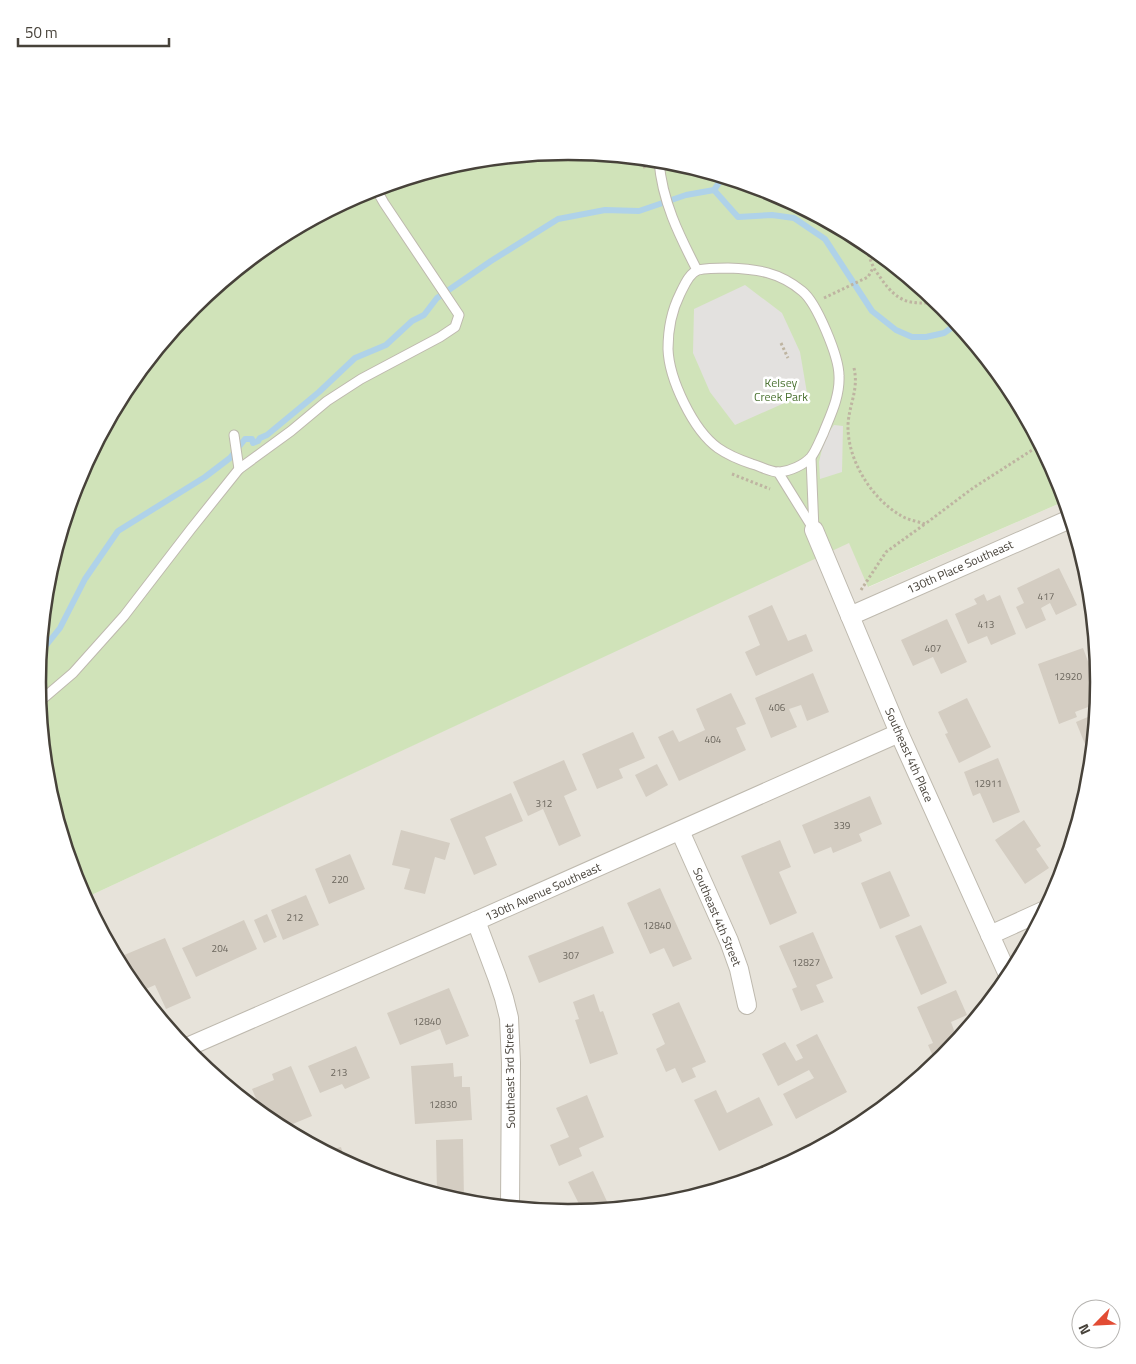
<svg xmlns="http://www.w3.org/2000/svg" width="1136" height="1364" font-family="'Titillium Web',sans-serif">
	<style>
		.residential { fill: #e7e3da }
		.green { fill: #d0e3b9 }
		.parking { fill: #e3e1df }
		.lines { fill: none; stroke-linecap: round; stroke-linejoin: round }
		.stream { stroke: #afd2e9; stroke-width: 6 }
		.building { fill: #d4cdc2 }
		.service-casing { stroke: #beb9ae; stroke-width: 11 }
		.minor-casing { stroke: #beb9ae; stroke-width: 20 }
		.path { stroke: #beb4a1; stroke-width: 3; stroke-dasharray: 2.5 2.5; stroke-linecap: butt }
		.service { stroke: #fff; stroke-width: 9 }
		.minor { stroke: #fff; stroke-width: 18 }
		.labels { text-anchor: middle; stroke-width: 5; stroke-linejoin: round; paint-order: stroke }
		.number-label { font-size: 10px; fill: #6a655c }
		.park-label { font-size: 12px; fill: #4c7333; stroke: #fff }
		.street-label { font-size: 12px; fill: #47423a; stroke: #fff }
		.rim { fill: none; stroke: #47423a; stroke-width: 2.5 }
	</style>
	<rect width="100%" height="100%" fill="#f4f1eb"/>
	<polygon class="residential" points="1065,501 1088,579 1098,682 1088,786 1058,885 1009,977 943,1057 862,1123 771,1172 671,1202 568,1212 464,1202 365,1172 273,1123 193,1057 127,976 85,898 849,542 869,587"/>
	<polygon class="green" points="568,152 672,162 771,192 863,241 943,307 1009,388 1058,479 1065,501 868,587 849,543 85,898 78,885 48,785 38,682 48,578 78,479 127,387 193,307 274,241 365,192 465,162"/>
	<g class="parking">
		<polygon points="745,285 782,313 800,352 807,393 735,425 710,392 693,353 694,309"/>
		<polygon points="834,425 843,426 842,472 820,479 819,462 822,449 826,436"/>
	</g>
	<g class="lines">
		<g class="stream">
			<polyline points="714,190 738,217 772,215 794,218 825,239 872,311 896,330 912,337 926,337 944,333 957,324"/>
			<polyline points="40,653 60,628 85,579 118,531 205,477 230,458 245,439 252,439 253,443 258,441 260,438 267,435 319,392 355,358 386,345 412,321 424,315 437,298 491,261 558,219 605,210 639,211 686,195 714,190 723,177"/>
		</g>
	</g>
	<g class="building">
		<polygon points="1059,568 1077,605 1056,615 1050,603 1041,608 1046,620 1026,629 1016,607 1024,603 1017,588"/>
		<polygon points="984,594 987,601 1000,595 1016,634 991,645 987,636 968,644 955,614 977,604 974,599"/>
		<polygon points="772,605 788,641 806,634 813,651 756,676 745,652 760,645 748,616"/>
		<polygon points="947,619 967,662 941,674 933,657 913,666 901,640"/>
		<polygon points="1083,648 1098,688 1096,704 1075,712 1077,717 1059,724 1038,664"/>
		<polygon points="813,673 829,712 807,721 801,705 789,709 797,727 771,738 755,698"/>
		<polygon points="731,693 746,724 736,728 746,750 679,781 658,737 673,730 679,742 705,730 696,709"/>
		<polygon points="967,698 991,747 959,763 945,734 948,733 938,712"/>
		<polygon points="1095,714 1095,715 1091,759 1076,722"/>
		<polygon points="633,732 645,758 619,769 623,778 597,789 582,754"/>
		<polygon points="998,758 1020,812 993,823 980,793 973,796 964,772"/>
		<polygon points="564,760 577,790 564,796 581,836 559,846 543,809 528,816 513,782"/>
		<polygon points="657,764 668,785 646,797 635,775"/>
		<polygon points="511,793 523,821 485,837 497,865 474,875 450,819"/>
		<polygon points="870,796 882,824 859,834 862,841 833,853 831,847 814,854 802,825"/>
		<polygon points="1024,820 1041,846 1036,849 1049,868 1025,884 995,840"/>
		<polygon points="401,830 450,843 445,860 435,857 425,894 404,889 410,869 392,865"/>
		<polygon points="780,840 791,867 779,872 797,913 770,925 741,856"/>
		<polygon points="350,854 365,889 329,904 315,869"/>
		<polygon points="890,871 910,916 880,929 861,883"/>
		<polygon points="660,888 692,959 673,967 664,948 650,954 627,903"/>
		<polygon points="306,895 319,925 283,940 271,910"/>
		<polygon points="267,914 277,937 264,943 254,920"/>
		<polygon points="244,920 257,949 196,977 182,948"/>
		<polygon points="921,925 947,983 921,995 895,936"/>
		<polygon points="603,926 614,953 539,983 528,956"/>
		<polygon points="813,932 833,978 816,985 824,1002 801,1011 792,989 797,987 779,946"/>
		<polygon points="165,938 191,998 166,1009 155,985 139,992 127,976 117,958"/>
		<polygon points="449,988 469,1036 446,1045 440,1029 400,1045 387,1013"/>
		<polygon points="956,990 967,1015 951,1022 955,1033 962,1031 963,1033 943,1057 936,1063 928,1045 933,1043 917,1007"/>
		<polygon points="594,994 600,1012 603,1011 618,1054 590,1064 575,1020 579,1019 573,1002"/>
		<polygon points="679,1002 706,1062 692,1068 696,1077 682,1083 675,1068 666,1072 656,1049 665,1044 652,1014"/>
		<polygon points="817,1034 847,1092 796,1119 783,1094 814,1078 809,1070 778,1086 762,1054 785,1042 796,1061 803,1058 796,1045"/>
		<polygon points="356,1046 370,1078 345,1089 342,1084 320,1093 308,1066"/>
		<polygon points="453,1063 454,1077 462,1076 462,1087 470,1087 472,1120 415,1124 411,1066"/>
		<polygon points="291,1066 312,1116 283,1128 273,1123 263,1115 252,1089 274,1080 272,1074"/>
		<polygon points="716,1090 727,1113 759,1097 773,1125 719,1151 694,1100"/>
		<polygon points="587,1095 604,1137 579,1148 582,1156 559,1166 550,1145 569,1137 556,1108"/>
		<polygon points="463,1139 464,1202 437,1194 436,1140"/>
		<polygon points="341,1147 345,1161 350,1160 351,1165 325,1151"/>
		<polygon points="593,1171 610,1208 568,1212 562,1212 579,1204 568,1182"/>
	</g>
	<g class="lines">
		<g class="service-casing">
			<g id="service">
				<path d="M659,161C662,201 679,235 697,270"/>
				<path d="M728,268C757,269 779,272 802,291C817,303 839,357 839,376C840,397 830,416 823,434C819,442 816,451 811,457C804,465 790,471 780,472C772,473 760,466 752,464C740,460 728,455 718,448C693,430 669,379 668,349C668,330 672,310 680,294C684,286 689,273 698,270C707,268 719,268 728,268Z"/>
				<polyline points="234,435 239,469"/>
				<polyline points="811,458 814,530"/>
				<polyline points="778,472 814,530"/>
				<polyline points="39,702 73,673 124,616 191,529 239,469 291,431 327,401 361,379 440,337 455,327 459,315 384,203 376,189"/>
			</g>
		</g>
		<g class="minor-casing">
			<g id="minor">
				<polyline points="814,530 899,733 1009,977"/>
				<polyline points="850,616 1070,519"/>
				<polyline points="680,831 729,941 739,969 747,1005"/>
				<polyline points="476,921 497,977 504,998 509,1018 511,1063 510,1207"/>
				<polyline points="990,935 1045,910"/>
				<polyline points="185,1048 476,921 899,733"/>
			</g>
		</g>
		<g class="path">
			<polyline points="639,158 645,168"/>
			<path d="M862,241C868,249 869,258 873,266C875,271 879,275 882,280C898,302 909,305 937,302"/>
			<polyline points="824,298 868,277 873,268"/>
			<polyline points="781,343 788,358"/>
			<path d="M854,368C859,390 849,404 848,425C847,459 871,498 900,515C907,520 917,521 925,524L973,488L1040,445"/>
			<polyline points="732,474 770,489"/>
			<polyline points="861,590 886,552 925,524"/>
		</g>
		<use href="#service" class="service"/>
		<use href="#minor" class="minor"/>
	</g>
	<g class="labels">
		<g class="number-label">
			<text x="1046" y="600">417</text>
			<text x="986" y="628">413</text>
			<text x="933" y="652">407</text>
			<text x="1068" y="680">12920</text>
			<text x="777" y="711">406</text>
			<text x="713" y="743">404</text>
			<text x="988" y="787">12911</text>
			<text x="544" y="807">312</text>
			<text x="842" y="829">339</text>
			<text x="340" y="883">220</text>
			<text x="295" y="921">212</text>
			<text x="657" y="929">12840</text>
			<text x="220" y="952">204</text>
			<text x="571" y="959">307</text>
			<text x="806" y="966">12827</text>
			<text x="427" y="1025">12840</text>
			<text x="339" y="1076">213</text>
			<text x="443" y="1108">12830</text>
		</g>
		<g class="park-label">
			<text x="781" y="387">Kelsey<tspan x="781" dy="14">Creek Park</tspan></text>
		</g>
		<g class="street-label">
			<text transform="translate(960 567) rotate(-24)" y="4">130th Place Southeast</text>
			<text transform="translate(909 755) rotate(66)" y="4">Southeast 4th Place</text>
			<text transform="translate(543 892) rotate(-24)" y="4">130th Avenue Southeast</text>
			<text transform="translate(717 917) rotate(67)" y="4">Southeast 4th Street</text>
			<text transform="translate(510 1076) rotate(-91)" y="4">Southeast 3rd Street</text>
		</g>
	</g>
	<path d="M0 0H1136V1364H0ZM46 682a522 522 0 1 1 1044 0a522 522 0 1 1-1044 0Z" fill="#fff" fill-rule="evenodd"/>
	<path class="rim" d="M46 682a522 522 0 1 1 1044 0a522 522 0 1 1-1044 0Z"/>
	<g transform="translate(1096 1324) rotate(246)"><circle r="24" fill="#ffffff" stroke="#b5b3b0"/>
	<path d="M0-4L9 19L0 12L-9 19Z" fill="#e24c34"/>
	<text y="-8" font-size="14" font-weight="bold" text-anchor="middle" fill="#47423a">N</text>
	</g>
	<path d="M18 38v8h151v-8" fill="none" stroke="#47423a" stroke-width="2.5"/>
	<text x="25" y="38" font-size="15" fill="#47423a" stroke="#ffffff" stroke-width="4" paint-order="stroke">50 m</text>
</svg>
